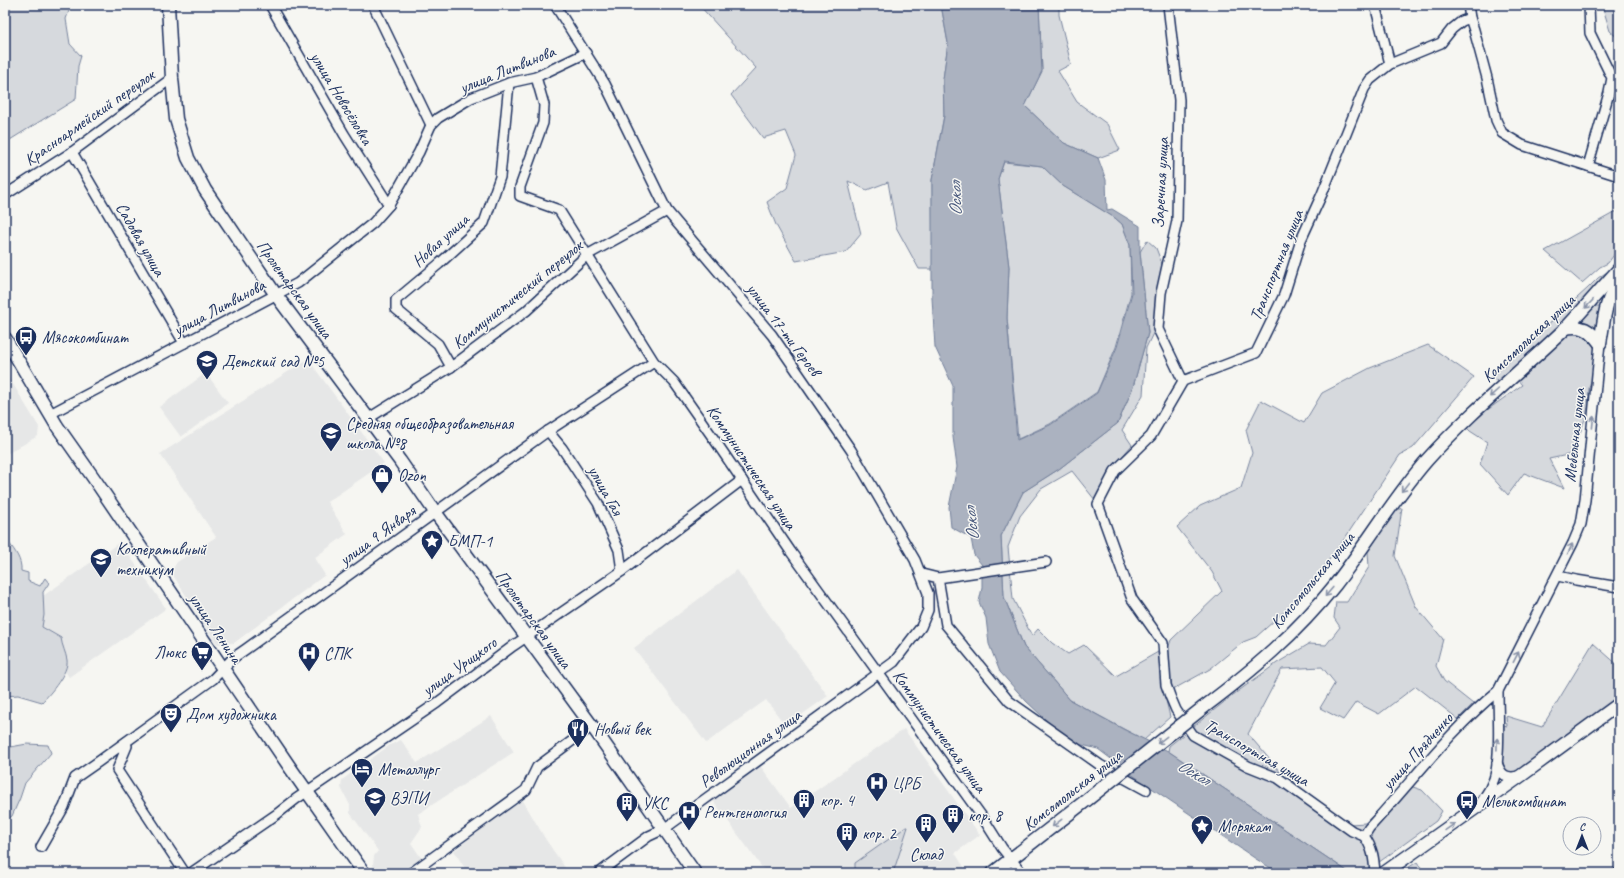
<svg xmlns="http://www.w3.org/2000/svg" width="1624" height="878" font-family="Caveat,sans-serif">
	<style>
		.built { fill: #e6e7e7 }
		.green { fill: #d6d9dd; stroke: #78849e }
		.water { fill: #abb2c0; stroke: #717e99; fill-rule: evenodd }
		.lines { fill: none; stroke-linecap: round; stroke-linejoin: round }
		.minor-casing { stroke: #1b2f5e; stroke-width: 12 }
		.major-casing { stroke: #1b2f5e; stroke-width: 15 }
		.minor { stroke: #f6f6f2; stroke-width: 9 }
		.major { stroke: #f6f6f2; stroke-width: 12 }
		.major-bridge-casing { stroke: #1b2f5e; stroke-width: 15; stroke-linecap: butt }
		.major-bridge { stroke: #f6f6f2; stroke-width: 12 }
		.oneway { stroke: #8892a8 }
		.labels { text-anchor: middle; stroke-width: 3; stroke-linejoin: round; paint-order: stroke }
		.street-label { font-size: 17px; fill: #1b2f5e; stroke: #f6f6f2 }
		.poi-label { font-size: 17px; fill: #1b2f5e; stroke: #f6f6f2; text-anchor: start }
		.water-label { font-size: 18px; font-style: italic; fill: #46567b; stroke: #f6f6f2 }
	</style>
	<rect width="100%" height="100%" fill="#f6f6f2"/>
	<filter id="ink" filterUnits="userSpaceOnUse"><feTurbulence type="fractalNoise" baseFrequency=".025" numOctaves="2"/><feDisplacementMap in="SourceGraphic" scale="8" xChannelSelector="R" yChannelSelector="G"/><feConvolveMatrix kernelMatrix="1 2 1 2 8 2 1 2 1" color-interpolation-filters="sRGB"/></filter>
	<g filter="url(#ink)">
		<g class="built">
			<polygon points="308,359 384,463 327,502 347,534 314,558 325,575 234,643 217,644 171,572 177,562 216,537 160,454"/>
			<polygon points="5,371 39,427 38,436 5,455"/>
			<polygon points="206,373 228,403 181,437 159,407"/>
			<polygon points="120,542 165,607 164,610 69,677 23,610"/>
			<polygon points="737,570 828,696 786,726 766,700 706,743 634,648"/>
			<polygon points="491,716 514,752 418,814 422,827 411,843 422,859 407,869 405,873 378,873 373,865 374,856 378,851 350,813 350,805 341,788 342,780 390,745 401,740 417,763"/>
			<polygon points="904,729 980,835 955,853 968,873 766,873 712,799 759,764 791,808"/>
			<polygon points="522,799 546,840 566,869 565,873 468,873 454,851 489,823"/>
		</g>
		<g class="green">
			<polygon points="5,5 71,5 66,19 70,44 81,56 78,66 76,99 5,143"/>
			<polygon points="699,5 941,5 948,43 943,79 944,115 932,180 933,269 919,269 896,227 888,182 867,190 848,181 861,234 846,252 796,261 776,225 767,202 787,188 796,155 786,131 763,138 731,95 756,68"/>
			<polygon points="1039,5 1059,5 1059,15 1071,64 1058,71 1077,102 1107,124 1120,150 1098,158 1064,143 1025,106 1042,71"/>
			<polygon points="1602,5 1619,5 1619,39 1610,31"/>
			<polygon points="1004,162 1042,166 1063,186 1115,218 1122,224 1130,245 1131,293 1116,347 1097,392 1050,424 1018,439 1007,318 1009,267 998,179"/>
			<polygon points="1619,210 1619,248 1608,263 1600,267 1582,283 1545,251"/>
			<polygon points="1147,240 1156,248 1162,264 1158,292 1155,329 1146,348 1143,395 1122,430 1132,445 1112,468 1095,500 1072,471 1041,489 1020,516 1008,547 1013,599 1032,636 1038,629 1052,643 1068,654 1084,645 1116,676 1158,652 1164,692 1170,717 1144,740 1070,700 1024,647 1004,597 1001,536 1023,492 1059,469 1118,423 1133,387 1148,333 1140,252"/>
			<polygon points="1607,272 1600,285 1571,317 1501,382 1489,378 1588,288 1598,278"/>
			<polygon points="1594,306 1599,306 1601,310 1597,334 1576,323 1590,308"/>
			<path d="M1570,329L1591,338L1596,349L1594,377C1587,384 1589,398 1588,407C1585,423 1577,439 1572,454L1549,459L1564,488L1524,473L1508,495L1480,464L1487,442L1470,431L1465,426L1522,385L1516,378Z"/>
			<polygon points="1428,345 1474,377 1413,448 1400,455 1345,538 1315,579 1293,604 1256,637 1243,642 1210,669 1172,690 1167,652 1171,640 1222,591 1212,572 1177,527 1200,506 1241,488 1252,453 1246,430 1261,400 1304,423 1322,393 1370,368"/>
			<polygon points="1402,508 1395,556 1416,607 1443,639 1436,666 1444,681 1473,704 1458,719 1416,686 1379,714 1356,702 1343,720 1320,708 1335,683 1322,667 1282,669 1248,734 1282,774 1350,824 1365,823 1404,784 1422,790 1442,811 1436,821 1364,873 1350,873 1168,751 1169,746 1233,695 1277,663 1309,644 1326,645 1340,627 1334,618 1336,602 1347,602 1369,567 1368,552 1395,511"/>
			<path d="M9,543C15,551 22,560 21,571L28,573V581L40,586L45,578L49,583L43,592L44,615L42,627L61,638C62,646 66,653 67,660C69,672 50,694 42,702L18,695L5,696V546Z"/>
			<polygon points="1593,643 1619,666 1619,696 1516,772 1511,774 1507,773 1502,760 1504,725 1507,726 1506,716 1542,727"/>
			<polygon points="27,744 48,745 51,753 25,783 20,798 12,816 5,821 5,748"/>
			<polygon points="906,827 908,827 893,873 859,873 855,868 855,863"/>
			<polygon points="1417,862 1425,873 1400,873"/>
		</g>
		<path class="water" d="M941,5H1039L1042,71L1025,106L1064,143L1098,158L1106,180L1107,210L1112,209L1140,226V252L1148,333L1133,387L1118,423L1059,469L1023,492L1001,536L1004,597L1024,647L1070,700L1123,729L1168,751L1350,873H1279L1256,859L1131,774L1098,749L1074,743L1061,734L1026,701L1000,672L989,644L986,618L979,602L982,588V565L974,555L971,538L951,527L949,507L957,467L953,437V386L935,347L932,298V180L944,116L943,79L948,43ZM1004,161L1042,166L1063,186L1115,218L1122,224L1130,245L1132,293L1117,347L1097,393L1050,425L1017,440L1007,318L1009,267L998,179Z"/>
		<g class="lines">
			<g class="minor-casing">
				<g id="minor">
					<polyline points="270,5 344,134 389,205"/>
					<polyline points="373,5 431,125"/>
					<polyline points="555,5 605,84 667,211 772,335 851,450 915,560 928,593 928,610 921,627 894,662 664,829 649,836 599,873"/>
					<polyline points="1168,5 1179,100 1177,221 1161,293 1158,329 1183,381"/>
					<polyline points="1375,5 1390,64"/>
					<polyline points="1468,5 1470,18 1474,30 1487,78 1496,120 1502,133 1522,145 1619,176"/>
					<polyline points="536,77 544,105 543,123 520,187 520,196 559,210 654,362 674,382 716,442 791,552 983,818 1002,848 1022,873"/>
					<polyline points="72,152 184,343"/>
					<polyline points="1588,166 1609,93 1612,78 1590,33 1589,5"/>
					<polyline points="5,195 72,152 172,78"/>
					<polyline points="451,367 438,344 396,309 396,300 439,264 484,223 500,177 509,83"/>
					<polyline points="50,414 298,283 373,223 389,205 419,152 431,125 438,118 471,98 509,83 536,77 586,53"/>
					<polyline points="369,418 451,367 526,311 587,255 667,211"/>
					<polyline points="548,431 562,448 598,503 619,550 622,571"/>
					<polyline points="922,574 938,578 946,625 1009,701 1100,765 1146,790"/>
					<polyline points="1558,576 1576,580 1619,587"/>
					<polyline points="938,578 1046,562"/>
					<polyline points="126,742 127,746 117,770 185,873"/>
					<path d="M1497,763C1501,775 1506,779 1519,776"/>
					<path d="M1482,801C1487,794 1491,787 1494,779C1501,757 1498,715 1498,691"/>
					<polyline points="1364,836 1352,831 1278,778 1248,766 1193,735 1176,710 1170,696 1166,685 1163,643 1132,599 1098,504 1115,471 1151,436 1183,381 1256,353 1284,295 1301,240 1322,194 1364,89 1370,80 1390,64 1441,43 1452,29 1462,21 1470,18"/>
					<path d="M1364,836L1369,828C1410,784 1451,729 1498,691L1573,543L1581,524L1585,500L1600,343"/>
					<path d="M1364,836C1373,848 1374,859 1375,873"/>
					<polyline points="41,847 64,807 75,778 98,762 213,679 233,658 246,649 548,431 654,362"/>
					<polyline points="191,873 277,814 296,799 437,703 513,646 622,571 742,480"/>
					<polyline points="411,873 526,790 537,767 592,726"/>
					<polyline points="1618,873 1619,872"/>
				</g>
			</g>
			<g class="major-casing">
				<g id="major">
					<polyline points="168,5 172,78 176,119 188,158 205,190 276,295 400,461 435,512 592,726 695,873"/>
					<path d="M1565,328C1583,325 1589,329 1600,343"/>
					<polyline points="5,338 57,426 95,480 289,766 364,873"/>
					<path d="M1600,343C1604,323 1604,299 1619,284"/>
					<path d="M1204,707C1253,670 1296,634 1335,585C1367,544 1393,499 1427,460C1470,412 1520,372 1566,328C1584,309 1601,289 1619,269"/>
					<polyline points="993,873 1088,799"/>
					<polyline points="1384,873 1522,775 1619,704"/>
				</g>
			</g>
			<use href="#minor" class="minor"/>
			<use href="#major" class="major"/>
			<g class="major-bridge-casing">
				<polyline id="major-bridge" points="1088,799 1204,707"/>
			</g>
			<use href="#major-bridge" class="major-bridge"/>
		</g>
		<defs><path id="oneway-shaft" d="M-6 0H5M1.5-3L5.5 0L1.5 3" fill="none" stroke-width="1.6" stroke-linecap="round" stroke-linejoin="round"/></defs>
		<g class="oneway">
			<use href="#oneway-shaft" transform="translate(1589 304) rotate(134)"/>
			<use href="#oneway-shaft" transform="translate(1494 393) rotate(138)"/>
			<use href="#oneway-shaft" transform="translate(1593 422) rotate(-84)"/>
			<use href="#oneway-shaft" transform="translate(1405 487) rotate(128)"/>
			<use href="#oneway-shaft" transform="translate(1570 549) rotate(-65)"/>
			<use href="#oneway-shaft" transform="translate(1329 592) rotate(130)"/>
			<use href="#oneway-shaft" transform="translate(1516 657) rotate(-63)"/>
			<use href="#oneway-shaft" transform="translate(1162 740) rotate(142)"/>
			<use href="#oneway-shaft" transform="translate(1497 744) rotate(-89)"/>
			<use href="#oneway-shaft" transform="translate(1057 823) rotate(142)"/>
			<use href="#oneway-shaft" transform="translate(1450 827) rotate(-35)"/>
		</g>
	</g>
	<defs>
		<g id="bus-pin" transform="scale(1.15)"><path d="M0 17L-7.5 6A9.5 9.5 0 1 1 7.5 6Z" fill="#1b2f5e" stroke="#f6f6f2"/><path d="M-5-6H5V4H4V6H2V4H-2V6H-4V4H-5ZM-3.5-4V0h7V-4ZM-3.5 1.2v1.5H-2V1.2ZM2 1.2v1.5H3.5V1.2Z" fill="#fff"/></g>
		<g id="school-pin" transform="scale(1.15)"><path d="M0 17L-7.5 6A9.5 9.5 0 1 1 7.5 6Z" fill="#1b2f5e" stroke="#f6f6f2"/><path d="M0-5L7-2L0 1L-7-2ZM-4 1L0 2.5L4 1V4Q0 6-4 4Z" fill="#fff"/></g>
		<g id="shop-pin" transform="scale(1.15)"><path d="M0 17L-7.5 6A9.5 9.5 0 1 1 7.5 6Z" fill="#1b2f5e" stroke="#f6f6f2"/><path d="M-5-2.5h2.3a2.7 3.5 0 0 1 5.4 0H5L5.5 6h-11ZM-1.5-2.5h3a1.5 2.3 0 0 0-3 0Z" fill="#fff"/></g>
		<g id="sight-pin" transform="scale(1.15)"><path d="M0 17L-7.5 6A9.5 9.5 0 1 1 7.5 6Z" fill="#1b2f5e" stroke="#f6f6f2"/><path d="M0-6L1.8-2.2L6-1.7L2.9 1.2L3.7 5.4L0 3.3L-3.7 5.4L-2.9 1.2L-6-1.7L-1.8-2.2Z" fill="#fff"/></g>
		<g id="university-pin" transform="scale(1.15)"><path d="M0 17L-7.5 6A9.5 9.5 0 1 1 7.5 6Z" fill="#1b2f5e" stroke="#f6f6f2"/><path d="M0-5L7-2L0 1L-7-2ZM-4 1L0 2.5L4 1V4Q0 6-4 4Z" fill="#fff"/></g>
		<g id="supermarket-pin" transform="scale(1.15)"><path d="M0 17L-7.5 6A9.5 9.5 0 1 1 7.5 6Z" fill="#1b2f5e" stroke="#f6f6f2"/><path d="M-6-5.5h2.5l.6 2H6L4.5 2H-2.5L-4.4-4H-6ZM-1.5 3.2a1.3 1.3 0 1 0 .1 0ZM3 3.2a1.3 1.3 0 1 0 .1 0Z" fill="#fff"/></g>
		<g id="hospital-pin" transform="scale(1.15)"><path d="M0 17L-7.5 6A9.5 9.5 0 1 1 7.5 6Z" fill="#1b2f5e" stroke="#f6f6f2"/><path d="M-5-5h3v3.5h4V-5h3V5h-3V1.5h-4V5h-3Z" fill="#fff"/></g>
		<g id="theatre-pin" transform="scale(1.15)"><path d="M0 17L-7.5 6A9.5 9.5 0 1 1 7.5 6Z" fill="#1b2f5e" stroke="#f6f6f2"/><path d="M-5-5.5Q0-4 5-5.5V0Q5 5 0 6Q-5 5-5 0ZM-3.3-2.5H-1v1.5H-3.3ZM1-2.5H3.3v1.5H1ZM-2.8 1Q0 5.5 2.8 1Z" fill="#fff"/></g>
		<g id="restaurant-pin" transform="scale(1.15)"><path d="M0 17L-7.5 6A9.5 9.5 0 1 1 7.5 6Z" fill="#1b2f5e" stroke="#f6f6f2"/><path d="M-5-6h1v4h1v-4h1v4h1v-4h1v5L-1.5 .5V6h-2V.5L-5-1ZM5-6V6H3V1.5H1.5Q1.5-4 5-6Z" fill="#fff"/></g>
		<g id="hotel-pin" transform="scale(1.15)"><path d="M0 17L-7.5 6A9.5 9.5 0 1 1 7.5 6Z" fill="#1b2f5e" stroke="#f6f6f2"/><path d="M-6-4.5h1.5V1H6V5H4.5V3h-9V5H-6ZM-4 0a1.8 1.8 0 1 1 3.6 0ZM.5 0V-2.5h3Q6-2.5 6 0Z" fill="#fff"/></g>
		<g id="building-pin" transform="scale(1.15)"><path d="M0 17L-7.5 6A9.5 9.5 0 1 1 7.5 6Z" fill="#1b2f5e" stroke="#f6f6f2"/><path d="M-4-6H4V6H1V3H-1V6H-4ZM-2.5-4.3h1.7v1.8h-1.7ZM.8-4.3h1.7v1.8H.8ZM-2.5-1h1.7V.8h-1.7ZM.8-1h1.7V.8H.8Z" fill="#fff"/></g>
	</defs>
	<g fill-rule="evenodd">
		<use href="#bus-pin" x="26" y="337"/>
		<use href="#school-pin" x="207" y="361"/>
		<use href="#school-pin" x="331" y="433"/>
		<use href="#shop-pin" x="382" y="475"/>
		<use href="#sight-pin" x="432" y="541"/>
		<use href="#university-pin" x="101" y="559"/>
		<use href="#supermarket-pin" x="202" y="652"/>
		<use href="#hospital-pin" x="309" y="653"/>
		<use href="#theatre-pin" x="171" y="714"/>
		<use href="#restaurant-pin" x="578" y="729"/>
		<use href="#hotel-pin" x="362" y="769"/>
		<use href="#hospital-pin" x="877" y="783"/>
		<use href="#university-pin" x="375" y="798"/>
		<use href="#building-pin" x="804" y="800"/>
		<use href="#bus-pin" x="1467" y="801"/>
		<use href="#building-pin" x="627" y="803"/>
		<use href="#hospital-pin" x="689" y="812"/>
		<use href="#building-pin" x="953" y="815"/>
		<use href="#building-pin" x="926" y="824"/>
		<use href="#sight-pin" x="1202" y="826"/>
		<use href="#building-pin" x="847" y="833"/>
	</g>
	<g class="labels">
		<g class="street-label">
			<text transform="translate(507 69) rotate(-22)" y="6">улица Литвинова</text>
			<text transform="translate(342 98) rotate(59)" y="6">улица Новосёловка</text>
			<text transform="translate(89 117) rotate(-35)" y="6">Красноармейский переулок</text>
			<text transform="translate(1160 183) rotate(-87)" y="6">Заречная улица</text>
			<text transform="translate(141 239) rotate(60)" y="6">Садовая улица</text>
			<text transform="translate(440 240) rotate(-42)" y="6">Новая улица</text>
			<text transform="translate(1276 265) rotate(-68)" y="6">Транспортная улица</text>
			<text transform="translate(295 289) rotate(54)" y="6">Пролетарская улица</text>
			<text transform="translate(517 294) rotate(-39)" y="6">Коммунистический переулок</text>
			<text transform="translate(219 307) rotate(-28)" y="6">улица Литвинова</text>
			<text transform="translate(784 329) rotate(53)" y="6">улица 17-ти Героев</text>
			<text transform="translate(1528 338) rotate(-43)" y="6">Комсомольская улица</text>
			<text transform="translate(1574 435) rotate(-84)" y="6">Мебельная улица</text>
			<text transform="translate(752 467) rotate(56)" y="6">Коммунистическая улица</text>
			<text transform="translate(606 490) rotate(61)" y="6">улица Гая</text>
			<text transform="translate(377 535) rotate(-36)" y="6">улица 9 Января</text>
			<text transform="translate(1312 580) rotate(-50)" y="6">Комсомольская улица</text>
			<text transform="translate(534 619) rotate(54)" y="6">Пролетарская улица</text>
			<text transform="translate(216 628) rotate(56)" y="6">улица Ленина</text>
			<text transform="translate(459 666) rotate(-36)" y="6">улица Урицкого</text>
			<text transform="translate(940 731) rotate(54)" y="6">Коммунистическая улица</text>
			<text transform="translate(750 748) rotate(-36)" y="6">Революционная улица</text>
			<text transform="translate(1417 751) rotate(-48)" y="6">улица Прядченко</text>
			<text transform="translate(1257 752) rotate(30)" y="6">Транспортная улица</text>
			<text transform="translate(1072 790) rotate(-38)" y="6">Комсомольская улица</text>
		</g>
		<g class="poi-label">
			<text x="42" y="343">Мясокомбинат</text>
			<text x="222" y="367">Детский сад №5</text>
			<text x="346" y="429">Средняя общеобразовательная<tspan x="346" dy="20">школа №8</tspan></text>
			<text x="398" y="481">Ozon</text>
			<text x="448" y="547">БМП-1</text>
			<text x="116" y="555">Кооперативный<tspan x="116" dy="20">техникум</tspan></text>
			<text x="186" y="658" text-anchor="end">Люкс</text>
			<text x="324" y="659">СПК</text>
			<text x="186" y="720">Дом художника</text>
			<text x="594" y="735">Новый век</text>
			<text x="378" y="775">Металлург</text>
			<text x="892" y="789">ЦРБ</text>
			<text x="390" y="804">ВЭПИ</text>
			<text x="820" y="806">кор. 4</text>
			<text x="1482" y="807">Мелькомбинат</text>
			<text x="642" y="809">УКС</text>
			<text x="704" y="818">Рентгенология</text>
			<text x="968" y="821">кор. 8</text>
			<text x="1218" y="832">Морякам</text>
			<text x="862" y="839">кор. 2</text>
			<text x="926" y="860" text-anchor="middle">Склад</text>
		</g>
		<g class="water-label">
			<text transform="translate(955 199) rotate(-91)" y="6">Оскол</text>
			<text transform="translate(971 524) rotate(-96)" y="6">Оскол</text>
			<text transform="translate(1194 772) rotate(31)" y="6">Оскол</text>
		</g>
	</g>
	<rect width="1624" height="878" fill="none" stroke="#f6f6f2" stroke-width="20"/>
	<rect x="10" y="10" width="1604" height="858" fill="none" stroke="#1b2f5e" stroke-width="1.5" filter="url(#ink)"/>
	<g transform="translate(1582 836)"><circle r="19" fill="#f6f6f2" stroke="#9ea6b7"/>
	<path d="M0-3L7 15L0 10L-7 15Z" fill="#1b2f5e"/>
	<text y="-6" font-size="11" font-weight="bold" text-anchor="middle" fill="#1b2f5e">С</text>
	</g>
</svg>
